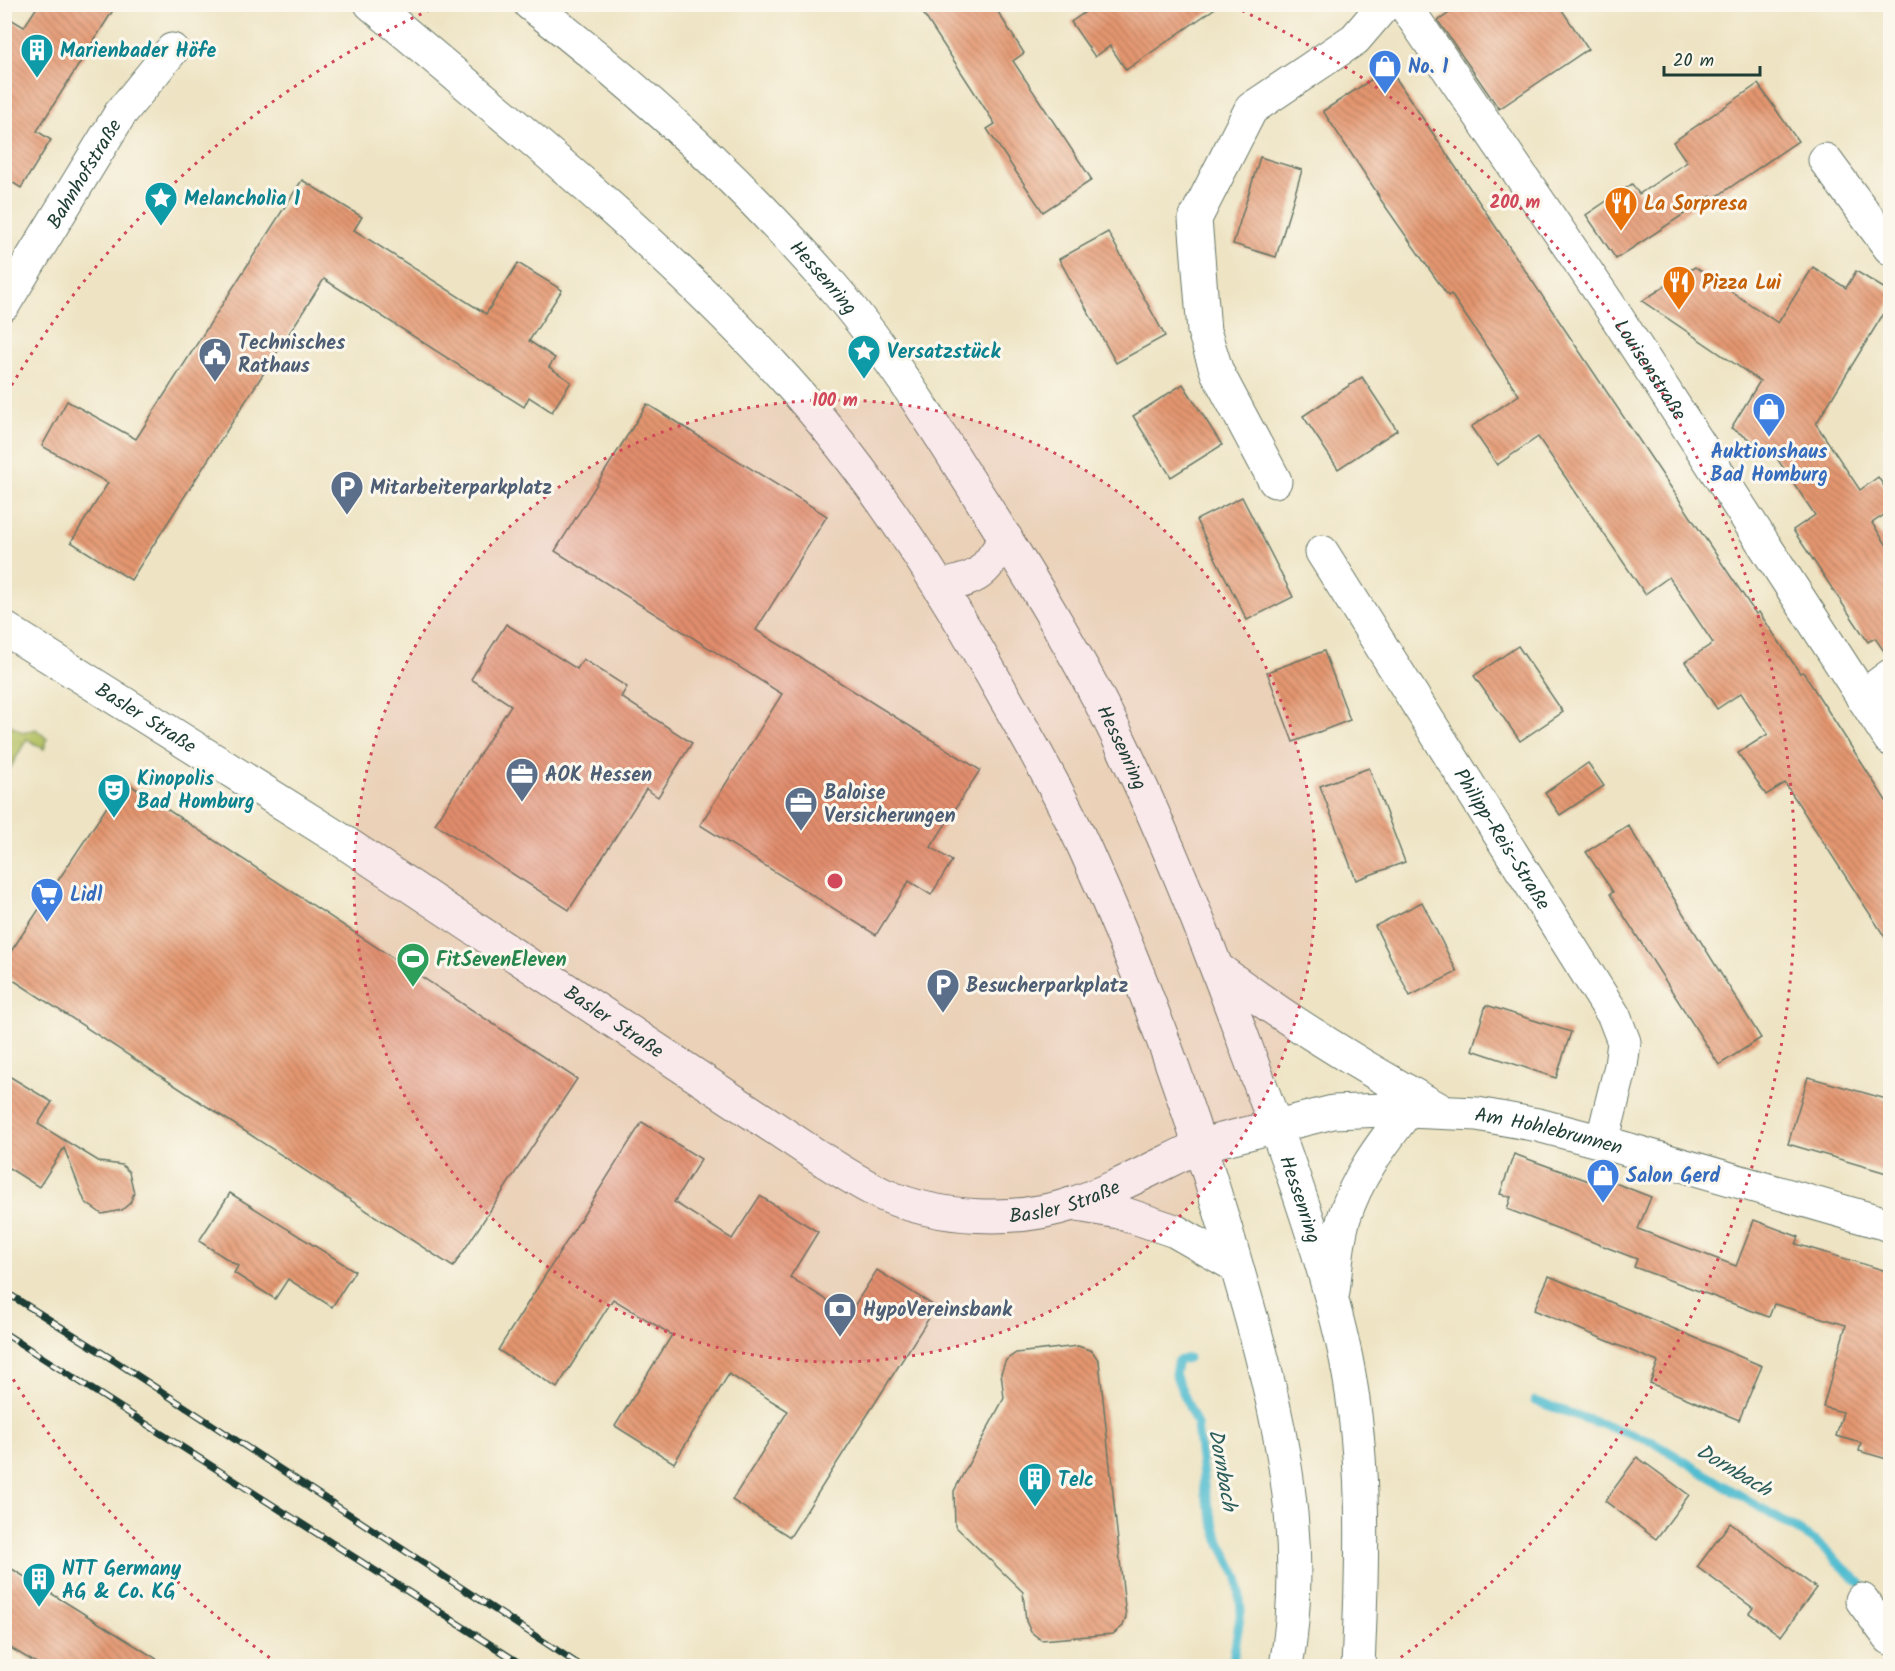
<svg xmlns="http://www.w3.org/2000/svg" width="1895" height="1671" font-family="Kalam,sans-serif">
	<style>
		.grass { fill: url(#grass-tufts); stroke: #687e4a; stroke-width: 1.5 }
		.lines { fill: none; stroke-linecap: round; stroke-linejoin: round }
		.stream { stroke: #53bdd0; stroke-width: 9 }
		.building { fill: url(#building-back-hatch) }
		.minor-casing { stroke: #677766; stroke-width: 35 }
		.tertiary-casing { stroke: #677766; stroke-width: 35 }
		.minor { stroke: #fff; stroke-width: 33 }
		.tertiary { stroke: #fff; stroke-width: 33 }
		.rail-casing { stroke: #1f3d34; stroke-width: 7 }
		.rail { stroke: #fbf7ec; stroke-width: 4.5; stroke-dasharray: 14; stroke-linecap: butt }
		.ring { fill: none; stroke: #d1495b; stroke-width: 3; stroke-dasharray: 3 6 }
		.labels { text-anchor: middle; stroke-width: 6; stroke-linejoin: round; paint-order: stroke }
		.culture-label { font-size: 20px; font-weight: bold; fill: #0d838f; stroke: #fbf7ec; text-anchor: start }
		.shop-label { font-size: 20px; font-weight: bold; fill: #366cbe; stroke: #fbf7ec; text-anchor: start }
		.street-label { font-size: 20px; fill: #1f3d34; stroke: #fbf7ec }
		.food-label { font-size: 20px; font-weight: bold; fill: #c56008; stroke: #fbf7ec; text-anchor: start }
		.service-label { font-size: 20px; font-weight: bold; fill: #4e5e75; stroke: #fbf7ec; text-anchor: start }
		.leisure-label { font-size: 20px; font-weight: bold; fill: #27864d; stroke: #fbf7ec; text-anchor: start }
		.water-label { font-size: 21px; font-style: italic; fill: #2c5d5b; stroke: #fbf7ec }
		.centre { fill: #d1495b; stroke: #fbf7ec; stroke-width: 3 }
		.ring-label { font-size: 18px; text-anchor: middle; font-weight: bold; fill: #d1495b; stroke: #fbf7ec; stroke-width: 6; stroke-linejoin: round; paint-order: stroke }
	</style>
	<defs>
		<pattern id="grass-tufts" width="24" height="20" patternUnits="userSpaceOnUse" patternTransform="scale(1.5)"><rect width="24" height="20" fill="#b2bf61"/><path d="M3 7l-1-3M5 7V3M7 7l1-3M15 17l-1-3M17 17v-4M19 17l1-3" fill="none" stroke="#909c51"/></pattern>
		<pattern id="building-back-hatch" width="6" height="6" patternUnits="userSpaceOnUse" patternTransform="scale(1.5)"><rect width="6" height="6" fill="#e4966f"/><path d="M-1 5l2 2M0 0l6 6M5-1l2 2" fill="none" stroke="#b87c5c"/></pattern>
	</defs>
	<rect width="100%" height="100%" fill="#fbf7ec"/>
	<filter id="ink" filterUnits="userSpaceOnUse"><feTurbulence type="fractalNoise" baseFrequency=".0167" numOctaves="2"/><feDisplacementMap in="SourceGraphic" scale="12" xChannelSelector="R" yChannelSelector="G"/><feConvolveMatrix kernelMatrix="1 2 1 2 8 2 1 2 1" color-interpolation-filters="sRGB"/></filter>
	<filter id="wash" filterUnits="userSpaceOnUse"><feTurbulence type="fractalNoise" baseFrequency=".008" numOctaves="4" result="noise"/><feDisplacementMap in="SourceGraphic" scale="24" xChannelSelector="R" yChannelSelector="G"/><feGaussianBlur stdDeviation="1.35" result="paint"/><feColorMatrix in="noise" values="0 0 0 0 0 0 0 0 0 0 0 0 0 0 0 0 0 1.4 0 .05"/><feComposite in="paint" operator="in"/></filter>
	<g filter="url(#wash)">
		<rect width="100%" height="100%" fill="#eee4c4"/>
		<polygon class="grass" points="5,721 23,733 36,729 47,739 44,749 27,739 5,777"/>
		<g class="lines">
			<g class="stream">
				<polyline points="1188,1358 1178,1361 1175,1374 1197,1425 1205,1494 1219,1540 1238,1577 1241,1611 1232,1666"/>
				<polyline points="1535,1401 1653,1442 1815,1541 1870,1592"/>
			</g>
		</g>
		<g id="blocks">
			<g class="building">
				<polygon points="39,4 117,4 37,131 51,140 21,188 4,177 4,15 24,27"/>
				<polygon points="917,4 993,4 1024,53 1013,61 1092,180 1043,212 987,129 995,124"/>
				<polygon points="1097,4 1221,4 1126,70 1110,46 1095,57 1071,22"/>
				<polygon points="1462,4 1558,4 1588,49 1499,109 1438,21"/>
				<polygon points="1389,68 1756,614 1759,612 1800,673 1803,672 1890,807 1890,945 1785,783 1766,795 1738,753 1768,734 1741,693 1717,709 1685,662 1713,643 1669,577 1645,594 1538,437 1497,465 1471,427 1519,395 1451,294 1448,296 1376,193 1378,194 1323,111"/>
				<polygon points="1758,84 1798,141 1713,199 1711,196 1616,259 1586,215 1632,184 1639,194 1687,162 1673,142"/>
				<polygon points="1260,157 1302,170 1276,257 1233,244"/>
				<polygon points="302,180 362,217 354,230 486,314 518,263 562,290 529,341 555,358 549,367 571,382 552,412 529,397 524,407 324,279 131,580 71,542 108,483 42,446 67,401 136,439"/>
				<polygon points="1108,232 1165,336 1116,363 1059,259"/>
				<polygon points="1695,267 1778,323 1813,267 1846,288 1856,271 1890,292 1890,303 1816,424 1860,490 1878,477 1890,495 1890,511 1872,523 1890,550 1890,658 1888,657 1875,638 1868,642 1793,530 1815,515 1774,454 1731,428 1760,381 1642,301"/>
				<polygon points="1362,377 1397,430 1338,469 1303,416"/>
				<polygon points="1183,384 1222,445 1171,477 1133,416"/>
				<polygon points="647,404 827,516 756,630 980,770 931,847 952,861 931,895 909,881 876,935 700,825 782,694 555,551"/>
				<polygon points="1242,497 1293,597 1247,620 1196,520"/>
				<polygon points="506,624 577,669 583,659 627,687 621,697 692,743 658,797 646,789 569,910 435,824 511,705 471,679"/>
				<polygon points="1518,646 1563,712 1520,741 1474,676"/>
				<polygon points="1324,651 1350,720 1293,742 1267,672"/>
				<polygon points="1588,763 1604,786 1560,815 1545,793"/>
				<polygon points="1369,768 1405,862 1356,880 1320,786"/>
				<polygon points="124,781 577,1079 453,1267 4,974 4,962"/>
				<polygon points="1628,825 1761,1038 1719,1065 1610,894 1613,892 1586,852"/>
				<polygon points="1422,902 1457,972 1410,996 1375,926"/>
				<polygon points="1486,1005 1571,1032 1556,1078 1472,1050"/>
				<polygon points="4,1073 52,1102 38,1124 100,1162 122,1165 129,1172 134,1193 130,1203 122,1210 102,1214 85,1202 64,1148 39,1187 4,1165"/>
				<polygon points="1808,1077 1890,1100 1890,1174 1788,1144"/>
				<polygon points="642,1122 701,1159 674,1202 732,1239 760,1196 818,1232 790,1277 849,1314 877,1270 936,1307 790,1537 732,1500 788,1411 729,1374 674,1463 615,1426 672,1335 613,1299 557,1388 498,1350"/>
				<polygon points="1514,1154 1589,1181 1592,1174 1651,1197 1638,1229 1736,1266 1754,1220 1799,1237 1796,1244 1890,1272 1890,1460 1859,1451 1861,1443 1836,1436 1843,1412 1823,1407 1846,1325 1774,1304 1769,1317 1634,1267 1637,1259 1507,1209 1511,1197 1500,1194"/>
				<polygon points="230,1193 355,1271 332,1307 288,1279 275,1299 234,1273 238,1266 199,1241"/>
				<polygon points="1549,1276 1762,1366 1739,1420 1650,1383 1658,1362 1534,1310"/>
				<polygon points="1078,1346 1092,1351 1099,1361 1126,1617 1123,1626 1113,1634 1041,1640 1031,1632 1026,1621 1023,1592 955,1526 954,1491 1004,1398 1001,1373 1006,1360 1016,1353"/>
				<polygon points="1637,1457 1689,1495 1656,1539 1605,1501"/>
				<polygon points="1730,1523 1816,1588 1781,1636 1749,1613 1753,1608 1697,1567"/>
				<polygon points="4,1564 168,1666 41,1666 4,1644"/>
			</g>
		</g>
	</g>
	<g filter="url(#ink)">
		<use href="#blocks" fill-opacity="0" stroke="#677766" stroke-width="1.5"/>
		<g class="lines">
			<g class="minor-casing">
				<g id="minor">
					<polyline points="1825,160 1890,248"/>
					<path id="s1" d="M4,304L120,114L172,50"/>
					<polyline points="1275,481 1217,372 1204,331 1195,219 1251,109 1355,39 1385,4"/>
					<path id="s2" d="M1322,552L1614,1016L1624,1042L1621,1066L1602,1142"/>
					<path id="s3" d="M4,628L338,838L805,1148C830,1164 856,1182 884,1195C940,1219 1014,1223 1072,1204C1116,1189 1159,1165 1201,1145"/>
					<polyline points="1862,697 1890,676"/>
					<polyline points="1071,1204 1119,1212 1175,1231 1236,1266"/>
					<polyline points="1862,1600 1890,1638"/>
				</g>
			</g>
			<g class="tertiary-casing">
				<g id="tertiary">
					<path d="M371,4C506,118 648,231 769,361C857,455 928,563 992,675C1024,732 1058,789 1085,849C1140,970 1188,1102 1226,1230C1267,1371 1313,1518 1286,1666"/>
					<path id="s4" d="M530,4C642,90 747,186 839,294C886,350 927,414 966,476C1023,565 1080,656 1125,752C1172,851 1212,953 1249,1055C1284,1148 1319,1243 1342,1340C1367,1447 1363,1558 1358,1666"/>
					<path id="s5" d="M1404,4L1607,302L1890,739"/>
					<path d="M942,586C983,577 983,573 1006,538"/>
					<path d="M1218,969C1288,1021 1360,1066 1437,1108"/>
					<path id="s6" d="M1201,1145L1333,1112L1384,1110L1477,1114L1538,1125L1602,1142L1890,1225"/>
					<path d="M1333,1292C1336,1268 1337,1241 1344,1218C1357,1176 1382,1144 1408,1110"/>
				</g>
			</g>
			<use href="#minor" class="minor"/>
			<use href="#tertiary" class="tertiary"/>
			<g class="rail-casing">
				<g id="rail">
					<polyline points="4,1291 115,1361 581,1666"/>
					<polyline points="4,1333 524,1666"/>
				</g>
			</g>
			<use href="#rail" class="rail"/>
		</g>
	</g>
	<circle cx="835" cy="881" r="481" fill="#d1495b" fill-opacity=".12"/>
	<g class="ring">
		<circle cx="835" cy="881" r="481"/>
		<path d="M277 1663A961 961 0 0 1 7 1369M7 393A961 961 0 0 1 436 7M1234 7A961 961 0 0 1 1393 1663"/>
	</g>
	<defs>
		<g id="building-pin" transform="scale(1.725)"><path d="M0 17L-7.5 6A9.5 9.5 0 1 1 7.5 6Z" fill="#0f9aa8" stroke="#fbf7ec"/><path d="M-4-6H4V6H1V3H-1V6H-4ZM-2.5-4.3h1.7v1.8h-1.7ZM.8-4.3h1.7v1.8H.8ZM-2.5-1h1.7V.8h-1.7ZM.8-1h1.7V.8H.8Z" fill="#fff"/></g>
		<g id="shop-pin" transform="scale(1.725)"><path d="M0 17L-7.5 6A9.5 9.5 0 1 1 7.5 6Z" fill="#3f7fe0" stroke="#fbf7ec"/><path d="M-5-2.5h2.3a2.7 3.5 0 0 1 5.4 0H5L5.5 6h-11ZM-1.5-2.5h3a1.5 2.3 0 0 0-3 0Z" fill="#fff"/></g>
		<g id="sight-pin" transform="scale(1.725)"><path d="M0 17L-7.5 6A9.5 9.5 0 1 1 7.5 6Z" fill="#0f9aa8" stroke="#fbf7ec"/><path d="M0-6L1.8-2.2L6-1.7L2.9 1.2L3.7 5.4L0 3.3L-3.7 5.4L-2.9 1.2L-6-1.7L-1.8-2.2Z" fill="#fff"/></g>
		<g id="restaurant-pin" transform="scale(1.725)"><path d="M0 17L-7.5 6A9.5 9.5 0 1 1 7.5 6Z" fill="#e8710a" stroke="#fbf7ec"/><path d="M-5-6h1v4h1v-4h1v4h1v-4h1v5L-1.5 .5V6h-2V.5L-5-1ZM5-6V6H3V1.5H1.5Q1.5-4 5-6Z" fill="#fff"/></g>
		<g id="civic-pin" transform="scale(1.725)"><path d="M0 17L-7.5 6A9.5 9.5 0 1 1 7.5 6Z" fill="#5c6f8a" stroke="#fbf7ec"/><path d="M-.6-6.5H3V-4.5H.6V-3L4-1V1h2V6H-6V1h2V-1L-.6-3ZM-1.2 2.5V6h2.4V2.5Z" fill="#fff"/></g>
		<g id="parking-pin" transform="scale(1.725)"><path d="M0 17L-7.5 6A9.5 9.5 0 1 1 7.5 6Z" fill="#5c6f8a" stroke="#fbf7ec"/><path d="M-3.5-5.5H1a3.5 3.5 0 0 1 0 7H-1V5.5H-3.5ZM-1-3.4V-.6H.8a1.4 1.4 0 0 0 0-2.8Z" fill="#fff"/></g>
		<g id="office-pin" transform="scale(1.725)"><path d="M0 17L-7.5 6A9.5 9.5 0 1 1 7.5 6Z" fill="#5c6f8a" stroke="#fbf7ec"/><path d="M-6-3h4V-5.5h4V-3h4V5H-6ZM-1-4.5V-3h2v-1.5ZM-6 0V1H6V0Z" fill="#fff"/></g>
		<g id="theatre-pin" transform="scale(1.725)"><path d="M0 17L-7.5 6A9.5 9.5 0 1 1 7.5 6Z" fill="#0f9aa8" stroke="#fbf7ec"/><path d="M-5-5.5Q0-4 5-5.5V0Q5 5 0 6Q-5 5-5 0ZM-3.3-2.5H-1v1.5H-3.3ZM1-2.5H3.3v1.5H1ZM-2.8 1Q0 5.5 2.8 1Z" fill="#fff"/></g>
		<g id="supermarket-pin" transform="scale(1.725)"><path d="M0 17L-7.5 6A9.5 9.5 0 1 1 7.5 6Z" fill="#3f7fe0" stroke="#fbf7ec"/><path d="M-6-5.5h2.5l.6 2H6L4.5 2H-2.5L-4.4-4H-6ZM-1.5 3.2a1.3 1.3 0 1 0 .1 0ZM3 3.2a1.3 1.3 0 1 0 .1 0Z" fill="#fff"/></g>
		<g id="stadium-pin" transform="scale(1.725)"><path d="M0 17L-7.5 6A9.5 9.5 0 1 1 7.5 6Z" fill="#2e9e5b" stroke="#fbf7ec"/><path d="M0-5a6.5 5 0 1 0 0 10a6.5 5 0 1 0 0-10ZM-3.5-1.8h7v3.6h-7Z" fill="#fff"/></g>
		<g id="bank-pin" transform="scale(1.725)"><path d="M0 17L-7.5 6A9.5 9.5 0 1 1 7.5 6Z" fill="#5c6f8a" stroke="#fbf7ec"/><path d="M-6-4H6V4H-6ZM0-2.3a2.3 2.3 0 1 0 0 4.6a2.3 2.3 0 1 0 0-4.6Z" fill="#fff"/></g>
	</defs>
	<g fill-rule="evenodd">
		<use href="#building-pin" x="37" y="50"/>
		<use href="#shop-pin" x="1385" y="66"/>
		<use href="#sight-pin" x="161" y="198"/>
		<use href="#restaurant-pin" x="1621" y="203"/>
		<use href="#restaurant-pin" x="1679" y="282"/>
		<use href="#sight-pin" x="864" y="351"/>
		<use href="#civic-pin" x="215" y="354"/>
		<use href="#shop-pin" x="1769" y="409"/>
		<use href="#parking-pin" x="347" y="487"/>
		<use href="#office-pin" x="522" y="774"/>
		<use href="#theatre-pin" x="114" y="790"/>
		<use href="#office-pin" x="801" y="803"/>
		<use href="#supermarket-pin" x="47" y="894"/>
		<use href="#stadium-pin" x="413" y="959"/>
		<use href="#parking-pin" x="943" y="985"/>
		<use href="#shop-pin" x="1603" y="1175"/>
		<use href="#bank-pin" x="840" y="1309"/>
		<use href="#building-pin" x="1035" y="1479"/>
		<use href="#building-pin" x="39" y="1579"/>
	</g>
	<g class="labels">
		<g class="culture-label">
			<text x="60" y="57">Marienbader Höfe</text>
			<text x="184" y="205">Melancholia 1</text>
			<text x="887" y="358">Versatzstück</text>
			<text x="137" y="785">Kinopolis<tspan x="137" dy="23">Bad Homburg</tspan></text>
			<text x="1058" y="1486">Telc</text>
			<text x="62" y="1575">NTT Germany<tspan x="62" dy="23">AG &amp; Co. KG</tspan></text>
		</g>
		<g class="shop-label">
			<text x="1408" y="73">No. 1</text>
			<text x="1769" y="458" text-anchor="middle">Auktionshaus<tspan x="1769" dy="23">Bad Homburg</tspan></text>
			<text x="70" y="901">Lidl</text>
			<text x="1626" y="1182">Salon Gerd</text>
		</g>
		<g class="street-label">
			<text dy="7" stroke="none"><textPath href="#s1" startOffset="153">Bahnhofstraße</textPath></text>
			<text dy="7" stroke="none"><textPath href="#s4" startOffset="402">Hessenring</textPath></text>
			<text dy="7" stroke="none"><textPath href="#s5" startOffset="441">Louisenstraße</textPath></text>
			<text dy="7" stroke="none"><textPath href="#s3" startOffset="168">Basler Straße</textPath></text>
			<text dy="7" stroke="none"><textPath href="#s4" startOffset="960">Hessenring</textPath></text>
			<text dy="7" stroke="none"><textPath href="#s2" startOffset="339">Philipp-Reis-Straße</textPath></text>
			<text dy="7" stroke="none"><textPath href="#s3" startOffset="726">Basler Straße</textPath></text>
			<text dy="7" stroke="none"><textPath href="#s6" startOffset="354">Am Hohlebrunnen</textPath></text>
			<text dy="7" stroke="none"><textPath href="#s3" startOffset="1232">Basler Straße</textPath></text>
			<text dy="7" stroke="none"><textPath href="#s4" startOffset="1446">Hessenring</textPath></text>
		</g>
		<g class="food-label">
			<text x="1644" y="210">La Sorpresa</text>
			<text x="1702" y="289">Pizza Lui</text>
		</g>
		<g class="service-label">
			<text x="238" y="349">Technisches<tspan x="238" dy="23">Rathaus</tspan></text>
			<text x="370" y="494">Mitarbeiterparkplatz</text>
			<text x="545" y="781">AOK Hessen</text>
			<text x="824" y="799">Baloise<tspan x="824" dy="23">Versicherungen</tspan></text>
			<text x="966" y="992">Besucherparkplatz</text>
			<text x="863" y="1316">HypoVereinsbank</text>
		</g>
		<g class="leisure-label">
			<text x="436" y="966">FitSevenEleven</text>
		</g>
		<g class="water-label">
			<text transform="translate(1223 1470) rotate(80)" y="7">Dornbach</text>
			<text transform="translate(1734 1470) rotate(31)" y="7">Dornbach</text>
		</g>
	</g>
	<circle cx="835" cy="881" r="9" class="centre"/>
	<g class="ring-label">
		<text x="1515" y="208">200 m</text>
		<text x="835" y="406">100 m</text>
	</g>
	<rect width="1895" height="1671" fill="none" stroke="#fbf7ec" stroke-width="24"/>
	<path d="M1664 66v9h96v-9" fill="none" stroke="#1f3d34" stroke-width="3"/>
	<text x="1673" y="66" font-size="18" fill="#1f3d34" stroke="#fbf7ec" stroke-width="4.5" paint-order="stroke">20 m</text>
</svg>
